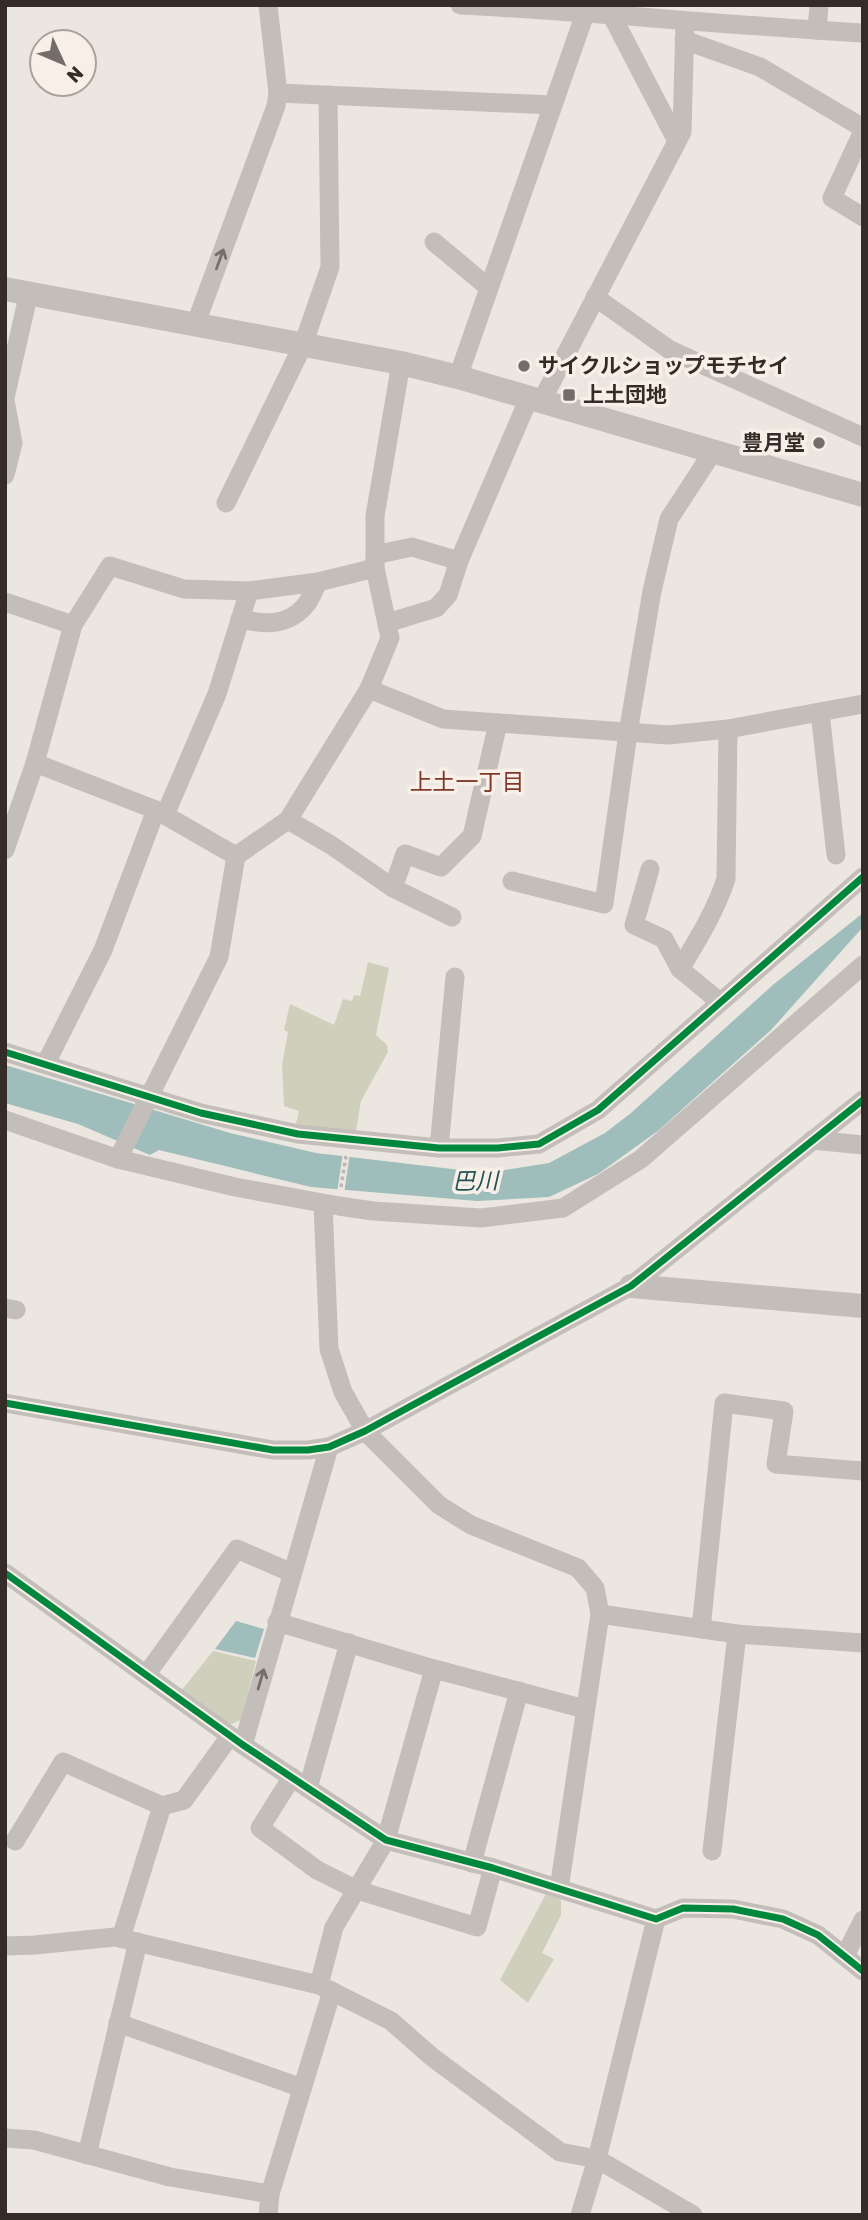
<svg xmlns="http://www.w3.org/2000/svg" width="868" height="2220" font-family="Rubik,'Noto Sans JP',sans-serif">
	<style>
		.green { fill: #ced0bb }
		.water { fill: #9ebdbb }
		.pier { fill: #ece6e0 }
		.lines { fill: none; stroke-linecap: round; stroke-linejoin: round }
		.path { stroke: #bdb7b3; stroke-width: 3.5; stroke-dasharray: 3.5 3.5; stroke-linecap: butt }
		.minor { stroke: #c4beba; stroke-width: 19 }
		.tertiary { stroke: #c4beba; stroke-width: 24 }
		.cycleway-casing { stroke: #f8f0e8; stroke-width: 11 }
		.cycleway { stroke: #00873e; stroke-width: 7 }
		.oneway { stroke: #756e6a }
		.poi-dot { fill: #756d68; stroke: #f8f0e8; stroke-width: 2.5 }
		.labels { text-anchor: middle; stroke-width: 7; stroke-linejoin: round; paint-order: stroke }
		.poi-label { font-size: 21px; font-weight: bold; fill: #352c28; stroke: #f8f0e8; text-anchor: start }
		.neighbourhood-label { font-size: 23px; fill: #7e3828; stroke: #f8f0e8 }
		.water-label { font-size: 23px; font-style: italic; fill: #215253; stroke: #f8f0e8 }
	</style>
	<rect width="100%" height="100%" fill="#ece6e0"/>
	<g class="green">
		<polygon points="368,962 389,968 376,1035 387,1045 388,1052 361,1101 356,1131 295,1128 299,1111 284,1106 282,1065 288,1032 284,1030 290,1004 334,1025 343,999 352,1001 354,995 360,996"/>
		<polygon points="213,1651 256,1661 241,1720 229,1725 181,1691"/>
		<polygon points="546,1894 561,1900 561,1915 542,1953 554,1959 528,2003 500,1980"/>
	</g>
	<g class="water">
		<polygon points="863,913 863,927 771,1030 659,1130 598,1174 549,1197 477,1201 311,1187 159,1150 150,1155 78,1124 5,1103 5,1065 230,1133 316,1153 486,1173 549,1163 605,1133 631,1113 774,984"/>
		<polygon points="236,1621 264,1629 255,1658 215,1649"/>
	</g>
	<polygon class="pier" points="343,1152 350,1153 344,1194 337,1193"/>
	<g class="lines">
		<polyline class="path" points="341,1187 346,1156"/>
		<g class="minor">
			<path d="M460,5C594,12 728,25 863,33"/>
			<polyline points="611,14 677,141"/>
			<polyline points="817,30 819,5"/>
			<polyline points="684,40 760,67 863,128"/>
			<polyline points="278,93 552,105"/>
			<polyline points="863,131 832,198 863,217"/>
			<polyline points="434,242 489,288"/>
			<polyline points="595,297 670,350 863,437"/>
			<polyline points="196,323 276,106 278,93 268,5"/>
			<polyline points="458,377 588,5"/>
			<polyline points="5,398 29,292"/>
			<polyline points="5,400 13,443 5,475"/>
			<polyline points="541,402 682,132 685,22"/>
			<polyline points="226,503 303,345 330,267 328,95"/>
			<polyline points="375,555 412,547 459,561"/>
			<polyline points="5,602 73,625"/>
			<path d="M240,619C263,624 286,627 304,607C310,601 314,590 318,582"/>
			<polyline points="387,623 436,608 448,595 459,561 529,398"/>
			<polyline points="369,689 443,719 668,735 728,729 863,704"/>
			<polyline points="820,712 836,855"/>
			<polyline points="35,763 156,810 236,856"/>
			<polyline points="165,815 217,694 249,591"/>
			<polyline points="288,820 331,845 393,888 452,917"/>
			<polyline points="5,850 35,763 73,625 110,566 184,589 249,591 318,582 375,568"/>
			<polyline points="650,869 634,925 664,939 680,969 720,1002"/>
			<polyline points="512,881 604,904 628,733 652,591 669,519 712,453"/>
			<polyline points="393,888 405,854 441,867 472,836 498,723"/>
			<path d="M680,969C698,939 715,912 726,879L728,729"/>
			<polyline points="5,1052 201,1113 298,1134 439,1148 498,1148 539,1144 598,1110 863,877"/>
			<polyline points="46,1063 103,950 156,810"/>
			<polyline points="5,1120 118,1159 235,1187 339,1206 373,1211 481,1218 563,1208 641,1159 863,965"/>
			<polyline points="812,1140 863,1145"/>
			<polyline points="439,1148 455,977"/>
			<polyline points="118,1159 219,957 236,856 288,820 369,689 390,638 375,568 375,516 401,363"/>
			<polyline points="323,1204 329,1349 343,1392 365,1431 439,1505 471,1525 578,1568 595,1588 600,1614 559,1889"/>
			<polyline points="5,1308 16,1310"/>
			<polyline points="5,1403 273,1450 308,1450 329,1447 365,1431 631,1286 863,1100"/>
			<polyline points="5,1573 243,1745 386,1840 493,1868 656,1919 683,1908 733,1909 783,1919 818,1935 863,1971"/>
			<polyline points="600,1614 737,1634 863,1643"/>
			<polyline points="277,1622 434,1669 585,1709"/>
			<polyline points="701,1629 724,1403 784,1411 776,1464 863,1471"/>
			<polyline points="146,1675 237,1549 292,1573"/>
			<polyline points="243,1745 329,1447"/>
			<polyline points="292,1777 260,1828 317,1870 357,1890 477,1927 493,1868"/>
			<polyline points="308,1788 349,1643"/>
			<polyline points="15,1841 63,1762 162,1806 184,1800 230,1736"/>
			<polyline points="712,1851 737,1634"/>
			<polyline points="472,1863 519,1691"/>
			<polyline points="121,1938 162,1806"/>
			<polyline points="5,1946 35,1945 115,1937 319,1985 391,2021 432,2057 560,2152 597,2159 693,2215"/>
			<polyline points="845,1956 863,1920"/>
			<polyline points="319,1985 334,1927 386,1840 434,1669"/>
			<polyline points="118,2023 302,2088"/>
			<polyline points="5,2138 34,2140 170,2177 270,2194 332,1991"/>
			<polyline points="87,2155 138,1942"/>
			<polyline points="268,2215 270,2194"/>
			<polyline points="580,2215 597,2159 656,1919"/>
		</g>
		<g class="tertiary">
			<polyline points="5,289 401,363 458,377 863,495"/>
			<polyline points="631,1286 863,1306"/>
		</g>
		<g class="cycleway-casing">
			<g id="cycleway">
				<polyline points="5,1052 201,1113 298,1134 439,1148 498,1148 539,1144 598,1110 863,877"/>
				<polyline points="5,1403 273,1450 308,1450 329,1447 365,1431 631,1286 863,1100"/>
				<polyline points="5,1573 243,1745 386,1840 493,1868 656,1919 683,1908 733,1909 783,1919 818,1935 863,1971"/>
			</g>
		</g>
		<use href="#cycleway" class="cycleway"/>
	</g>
	<defs><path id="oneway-shaft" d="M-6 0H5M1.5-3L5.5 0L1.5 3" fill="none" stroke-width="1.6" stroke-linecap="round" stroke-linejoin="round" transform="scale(1.75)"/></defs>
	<g class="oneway">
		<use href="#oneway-shaft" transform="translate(220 259) rotate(-70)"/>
		<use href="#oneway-shaft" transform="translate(261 1679) rotate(-74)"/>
	</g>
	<g class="poi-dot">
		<circle cx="524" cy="366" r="7"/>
		<rect x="562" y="388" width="14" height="14" rx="3.5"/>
		<circle cx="819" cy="443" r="7"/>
	</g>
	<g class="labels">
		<g class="poi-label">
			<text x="538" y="373">サイクルショップモチセイ</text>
			<text x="583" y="402">上土団地</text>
			<text x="805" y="450" text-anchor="end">豊月堂</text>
		</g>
		<g class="neighbourhood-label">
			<text x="467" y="790">上土一丁目</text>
		</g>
		<g class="water-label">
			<text transform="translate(475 1181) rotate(-1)" y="8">巴川</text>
		</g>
	</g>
	<rect width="868" height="2220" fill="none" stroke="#352c28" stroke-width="14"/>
	<g transform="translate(63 63) rotate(134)"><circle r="33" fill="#f8f0e8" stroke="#aaa29b" stroke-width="2"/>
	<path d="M0-5L12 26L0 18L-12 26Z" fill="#756d68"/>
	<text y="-10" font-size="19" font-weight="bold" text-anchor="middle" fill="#352c28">N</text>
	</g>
</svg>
